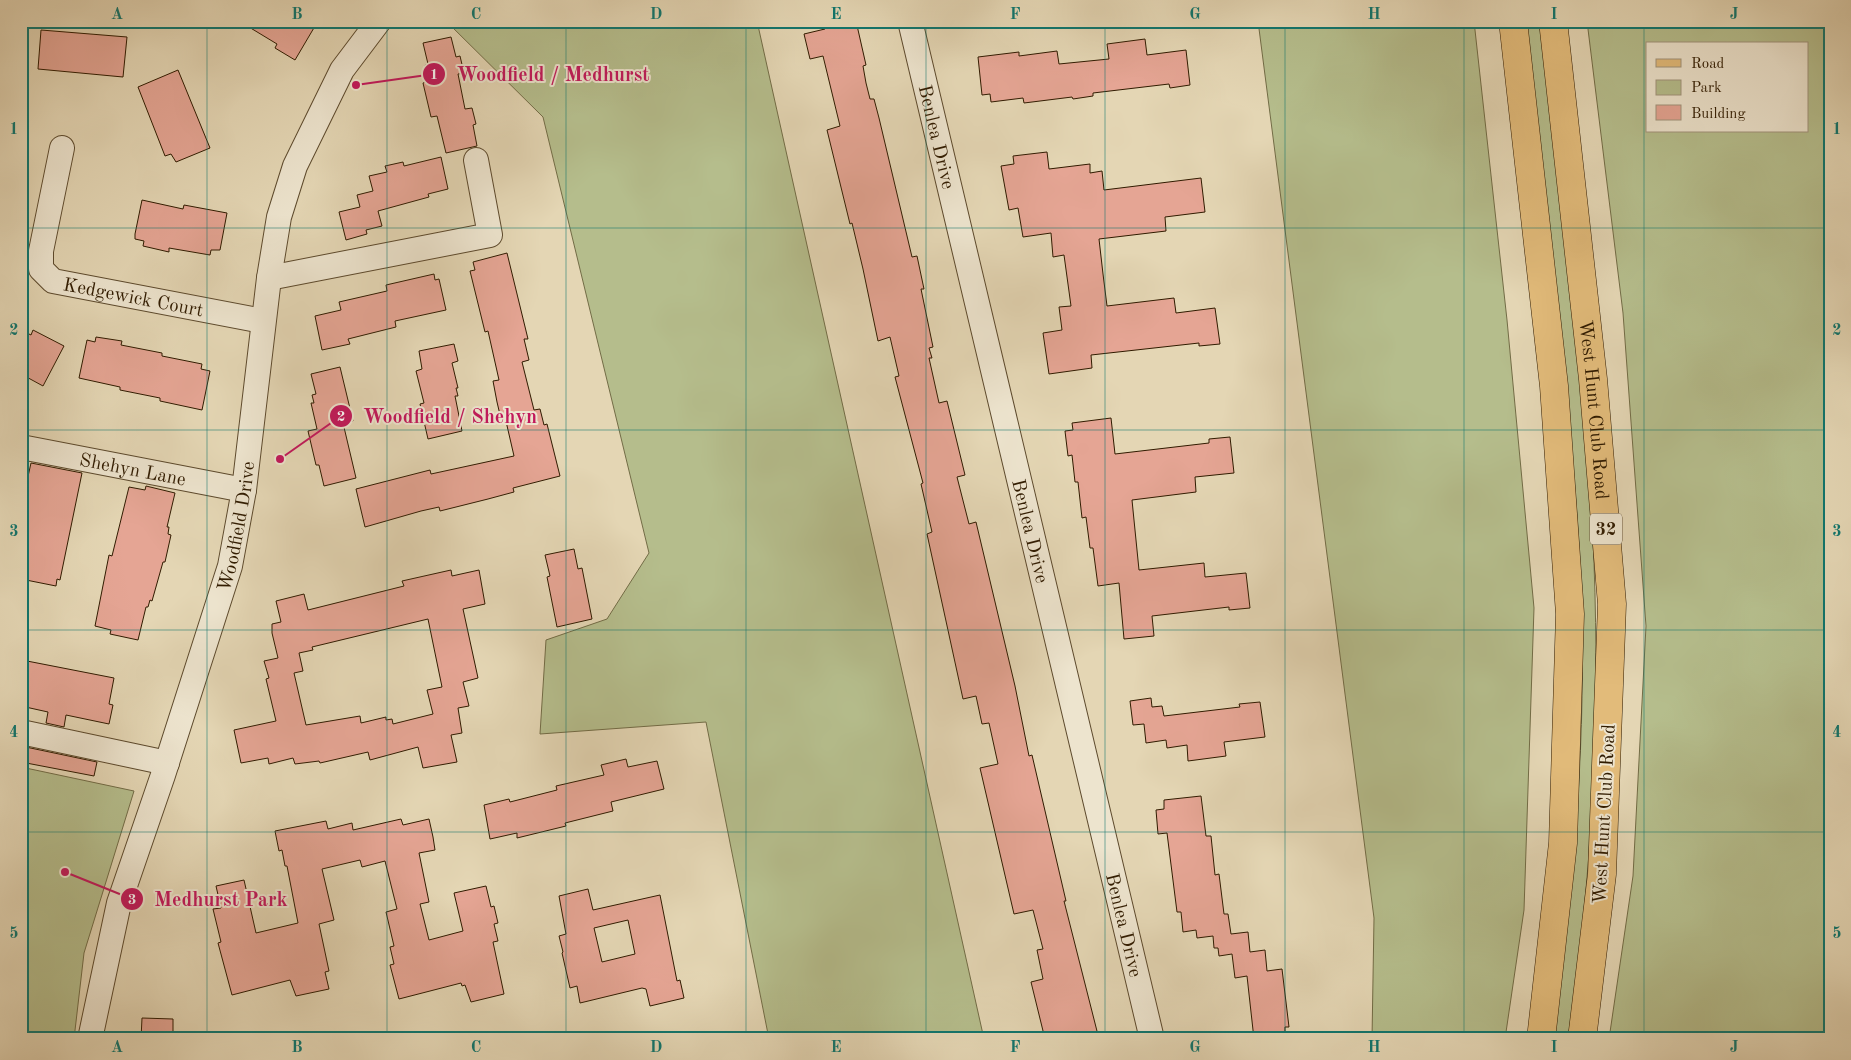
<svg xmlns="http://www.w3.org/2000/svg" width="1851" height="1060" font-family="'Old Standard TT',serif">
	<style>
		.green { fill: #b5bd8c; stroke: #726c46; fill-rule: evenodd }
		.building { fill: #e5a594; stroke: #301b00; fill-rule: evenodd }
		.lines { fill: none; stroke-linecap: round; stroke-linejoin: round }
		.minor-casing { stroke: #5d4a2d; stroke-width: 26 }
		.major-casing { stroke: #301b00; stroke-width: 29 }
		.minor { stroke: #ede4ce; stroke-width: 24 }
		.major { stroke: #e2bb7a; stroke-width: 28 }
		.grid { fill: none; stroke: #0f766e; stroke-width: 1; stroke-opacity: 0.55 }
		.labels { text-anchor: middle; stroke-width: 4; stroke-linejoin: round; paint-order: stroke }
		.shield { fill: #ede4ce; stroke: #69573e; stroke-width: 1 }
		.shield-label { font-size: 18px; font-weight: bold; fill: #301b00 }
		.street-label { font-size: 19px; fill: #301b00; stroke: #ede4ce }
		.leader { fill: none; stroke: #c2185b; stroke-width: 2 }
		.callout-dot { fill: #c2185b; stroke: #ede4ce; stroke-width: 2 }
		.mark-label { font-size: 15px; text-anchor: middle; font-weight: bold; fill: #fff }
		.callout-label { font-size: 20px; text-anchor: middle; font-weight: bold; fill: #c2185b; stroke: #ede4ce; stroke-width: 4; stroke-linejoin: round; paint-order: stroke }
		.neatline { fill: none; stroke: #0f766e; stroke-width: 2 }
		.grid-label { font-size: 16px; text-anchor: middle; font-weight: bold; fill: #0f766e }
	</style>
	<rect width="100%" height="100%" fill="#e4d6b4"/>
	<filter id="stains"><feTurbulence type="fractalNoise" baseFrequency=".004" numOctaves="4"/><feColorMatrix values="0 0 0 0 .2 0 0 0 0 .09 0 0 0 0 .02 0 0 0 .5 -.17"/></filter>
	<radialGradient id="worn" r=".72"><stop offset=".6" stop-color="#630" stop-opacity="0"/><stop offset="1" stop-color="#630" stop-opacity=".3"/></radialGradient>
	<g class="green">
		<polygon points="446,21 757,21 984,1039 769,1039 706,722 540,734 546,640 607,619 649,553 543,117"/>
		<polygon points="1258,21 1474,21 1507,320 1534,608 1524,910 1505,1039 1372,1039 1374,918"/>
		<path d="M1526,21H1540C1550,113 1561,205 1571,297C1581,385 1591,474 1594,563C1600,722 1592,881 1568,1039H1553C1572,899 1585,760 1582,619C1580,525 1570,431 1560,338C1548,232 1537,127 1526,21Z"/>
		<path d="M1587,21H1830V1039H1609L1633,876L1646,626L1623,313ZM1647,44H1807V131H1647Z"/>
		<polygon points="21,767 134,791 84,953 74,1039 21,1039"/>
	</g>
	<g class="building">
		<polygon points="239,21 318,21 295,60 275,48 277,44"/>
		<polygon points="839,21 842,25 856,21 866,65 863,66 866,83 870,99 874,99 879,118 912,257 917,256 924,289 921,289 933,347 929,348 932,358 929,358 939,403 947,401 965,475 957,477 969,524 976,522 1015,686 1029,756 1032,755 1066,901 1064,901 1099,1039 1045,1039 1031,982 1043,979 1037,950 1043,949 1033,910 1014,914 980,768 998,764 989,723 982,724 976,696 963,699 927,534 932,532 921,484 923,483 895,377 899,376 890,337 878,341 863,269 852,223 850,224 827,130 840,126 823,56 810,59 804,34 825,29 824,25"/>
		<polygon points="41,30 127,37 123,77 38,69"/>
		<polygon points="451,37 456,57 460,56 464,73 458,74 465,109 472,108 476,124 473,125 477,146 446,153 437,116 431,117 423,83 429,81 425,65 428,64 423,43"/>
		<polygon points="1145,39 1147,55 1186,50 1190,85 1170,88 1169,84 1093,93 1093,96 1073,99 1072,97 1024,103 1023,98 991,102 990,94 982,95 978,57 1019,52 1019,56 1057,51 1059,64 1109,59 1107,44"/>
		<polygon points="178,70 210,148 176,162 171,154 165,156 138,87"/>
		<polygon points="1047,152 1049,169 1090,164 1090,173 1102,171 1104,190 1201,178 1205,212 1165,217 1166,231 1099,239 1103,274 1107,306 1174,298 1176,313 1215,308 1220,344 1199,346 1199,343 1091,355 1092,368 1049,374 1043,333 1062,330 1059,307 1071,306 1064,255 1053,257 1051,233 1023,237 1018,208 1009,210 1001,166 1014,164 1013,156"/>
		<polygon points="441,157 448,189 428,194 429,197 378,211 382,226 366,230 367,234 346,240 339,212 360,207 357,195 373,191 369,176 387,172 385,166 403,162 404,166"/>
		<polygon points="142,200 183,209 184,205 227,213 220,250 211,250 210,255 169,248 169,252 143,246 144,241 135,239 135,234"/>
		<polygon points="507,253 528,339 524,339 529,360 522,362 534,410 540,409 544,425 547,424 560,476 513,488 514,492 488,499 440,511 439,507 421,511 365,527 356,489 430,470 431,474 514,456 505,417 501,419 497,402 493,381 499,380 488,331 485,332 470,271 475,270 473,262"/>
		<polygon points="434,274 435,280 439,279 446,310 395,321 396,327 348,339 350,344 322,350 315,316 341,310 339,302 387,291 386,285"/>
		<polygon points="21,330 31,335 33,330 64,346 43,386 21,374"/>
		<polygon points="96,337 122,341 121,345 162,353 162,356 202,364 201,369 210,371 202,410 160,401 160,398 120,390 120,387 79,378 87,340 95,342"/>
		<polygon points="454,344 458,361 452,363 458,388 456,388 458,396 455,396 462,431 428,439 420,404 424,403 416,371 422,369 419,351"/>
		<polygon points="340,367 353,421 343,423 356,478 324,486 319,465 316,465 308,431 317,429 311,403 314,403 312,395 316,394 311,374"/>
		<polygon points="1111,418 1115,454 1209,443 1209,439 1230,437 1234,473 1195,477 1196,492 1132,500 1139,570 1204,563 1205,577 1246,573 1250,608 1229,610 1229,607 1152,616 1154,636 1124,639 1119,583 1098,586 1093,548 1090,548 1086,517 1082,518 1078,482 1075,482 1072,455 1068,456 1065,431 1073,430 1072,423"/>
		<polygon points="31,463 82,473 60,580 57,579 56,586 21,579 21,508"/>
		<polygon points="146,486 175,493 167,527 169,527 168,534 171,535 165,562 163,562 152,601 150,600 148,607 146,607 138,640 110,634 111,630 95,626 109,555 112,556 129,487 145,490"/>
		<polygon points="574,549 578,569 582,568 592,619 557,627 547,577 550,576 545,555"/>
		<path d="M451,570L452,576L479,570L485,604L463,609L478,678L463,682L469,706L458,708L462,733L451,735L457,762L423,768L418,747L370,760L368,752L320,763L319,761L295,764L293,758L269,764L268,758L241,763L234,730L276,721L266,679L269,678L264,661L278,658L272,633V624L281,622L276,601L304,594L308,610L404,586L402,581ZM428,619L442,687L427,690L433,714L393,724L392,719L386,720V717L361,723L360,716L306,725L294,673L303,671L299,653L313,650L312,647Z"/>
		<polygon points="27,661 114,678 109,704 113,705 109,724 66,715 64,727 46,723 48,712 21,706 21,676 24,676"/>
		<polygon points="1151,698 1152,707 1162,706 1164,716 1240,707 1239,704 1260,702 1265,737 1224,742 1226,756 1188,761 1187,745 1167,748 1166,740 1146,743 1144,724 1133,725 1130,701"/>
		<polygon points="21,746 97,762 94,776 21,762"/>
		<polygon points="626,759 628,767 657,761 664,789 611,802 613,811 565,823 566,826 517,838 517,833 490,839 484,805 509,799 510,802 557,790 556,786 604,775 601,765"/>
		<polygon points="1201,796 1206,836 1211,836 1215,875 1219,874 1224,914 1228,914 1231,934 1248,932 1250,952 1265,950 1267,971 1282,969 1289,1027 1285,1027 1285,1034 1275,1035 1275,1039 1254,1039 1247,976 1235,978 1232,954 1219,956 1218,948 1214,948 1213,936 1197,938 1196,930 1183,932 1181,912 1177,912 1167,833 1158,834 1156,810 1164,809 1164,800"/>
		<polygon points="401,819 403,825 429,819 433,837 435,850 419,853 429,902 420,904 429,940 463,931 454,893 486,886 491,907 494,906 498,923 494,924 498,941 493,942 504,994 471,1002 465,985 462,986 461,983 399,999 390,965 394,964 390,947 394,946 386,912 397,909 385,861 362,867 360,860 322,869 334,920 319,924 329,971 325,972 329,989 296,996 290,980 232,995 218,943 221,942 213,909 221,908 216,886 244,880 256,933 298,923 287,866 285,866 282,850 279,851 275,831 326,821 328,829 352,823 353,830"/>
		<path d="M588,889L593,910L660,895L677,981L680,980L684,998L650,1006L646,989L642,988L580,1003L577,986L570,988L562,953L563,952L559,936L566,934L559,896ZM628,920L635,954L602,962L594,928Z"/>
		<polygon points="142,1018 173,1019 173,1039 141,1039"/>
	</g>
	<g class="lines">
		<g class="minor-casing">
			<g id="minor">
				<path id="s1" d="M910,21L1152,1039"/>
				<path id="s2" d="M62,148L41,251V269L53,281L263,321"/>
				<polyline points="269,278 490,235 476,160"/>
				<path id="s3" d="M21,447L244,490"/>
				<polyline points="21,732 167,763"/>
				<path id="s4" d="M90,1039L119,903L163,775L230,566L244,490L269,278L279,217L295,166L342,70L379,21"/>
			</g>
		</g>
		<g class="major-casing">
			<g id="major">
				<polyline points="1513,21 1554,386 1570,614 1563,843 1541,1039"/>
				<path id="s5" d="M1553,21L1593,379L1612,604L1602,874L1582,1039"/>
			</g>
		</g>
		<use href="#minor" class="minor"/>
		<use href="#major" class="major"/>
	</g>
	<path class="grid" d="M207,21V1039M387,21V1039M566,21V1039M746,21V1039M926,21V1039M1105,21V1039M1285,21V1039M1464,21V1039M1644,21V1039M21,228H1830M21,430H1830M21,630H1830M21,832H1830"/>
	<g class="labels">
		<rect class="shield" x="1590" y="513.5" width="32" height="31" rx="4"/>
		<g class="shield-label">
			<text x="1606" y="535">32</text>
		</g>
		<g class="street-label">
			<text dy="7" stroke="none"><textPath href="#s1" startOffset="119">Benlea Drive</textPath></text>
			<text dy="7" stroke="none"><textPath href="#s2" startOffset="222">Kedgewick Court</textPath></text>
			<text dy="7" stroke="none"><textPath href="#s5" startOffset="391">West Hunt Club Road</textPath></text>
			<text dy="7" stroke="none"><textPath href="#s3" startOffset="114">Shehyn Lane</textPath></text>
			<text dy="7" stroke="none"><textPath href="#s4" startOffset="534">Woodfield Drive</textPath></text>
			<text dy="7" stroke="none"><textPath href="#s1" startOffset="524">Benlea Drive</textPath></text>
			<text transform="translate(1603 814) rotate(-87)" y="7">West Hunt Club Road</text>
			<text dy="7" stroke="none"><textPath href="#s1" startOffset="929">Benlea Drive</textPath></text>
		</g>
	</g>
	<path class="leader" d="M356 85L434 74M280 459L341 416M65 872L132 899"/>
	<g class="callout-dot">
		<circle cx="356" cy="85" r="5"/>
		<circle cx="280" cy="459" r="5"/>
		<circle cx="65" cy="872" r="5"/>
		<circle cx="434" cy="74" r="12"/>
		<circle cx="341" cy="416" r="12"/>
		<circle cx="132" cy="899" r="12"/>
	</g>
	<g class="mark-label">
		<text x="434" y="79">1</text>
		<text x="341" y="421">2</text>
		<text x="132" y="904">3</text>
	</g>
	<g class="callout-label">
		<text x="553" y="81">Woodfield / Medhurst</text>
		<text x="450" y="423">Woodfield / Shehyn</text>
		<text x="221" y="906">Medhurst Park</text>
	</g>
	<rect width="1851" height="1060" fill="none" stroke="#e4d6b4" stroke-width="55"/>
	<rect x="1646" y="42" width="162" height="90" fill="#ede4ce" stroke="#a1947c"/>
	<rect x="1656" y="59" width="25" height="8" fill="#e2bb7a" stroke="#a1947c"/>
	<text x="1691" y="68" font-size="15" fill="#301b00">Road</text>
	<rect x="1656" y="80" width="25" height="15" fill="#b5bd8c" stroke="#a1947c"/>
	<text x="1691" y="92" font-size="15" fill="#301b00">Park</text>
	<rect x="1656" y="105" width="25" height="15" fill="#e5a594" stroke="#a1947c"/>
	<text x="1691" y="118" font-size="15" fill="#301b00">Building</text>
	<rect x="28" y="28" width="1796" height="1004" class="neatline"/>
	<g class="grid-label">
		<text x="117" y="19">A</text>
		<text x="297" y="19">B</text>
		<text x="476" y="19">C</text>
		<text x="656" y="19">D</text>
		<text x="836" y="19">E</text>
		<text x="1015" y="19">F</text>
		<text x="1195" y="19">G</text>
		<text x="1374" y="19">H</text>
		<text x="1554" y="19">I</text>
		<text x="1734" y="19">J</text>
		<text x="14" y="134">1</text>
		<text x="1837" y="134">1</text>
		<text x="14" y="335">2</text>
		<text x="1837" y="335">2</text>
		<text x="14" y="536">3</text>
		<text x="1837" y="536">3</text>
		<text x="14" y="737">4</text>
		<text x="1837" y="737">4</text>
		<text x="14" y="938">5</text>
		<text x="1837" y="938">5</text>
		<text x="117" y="1052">A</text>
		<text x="297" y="1052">B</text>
		<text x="476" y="1052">C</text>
		<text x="656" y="1052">D</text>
		<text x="836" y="1052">E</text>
		<text x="1015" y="1052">F</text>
		<text x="1195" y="1052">G</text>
		<text x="1374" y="1052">H</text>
		<text x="1554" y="1052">I</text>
		<text x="1734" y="1052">J</text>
	</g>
	<rect width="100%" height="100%" filter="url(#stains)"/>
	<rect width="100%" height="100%" fill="url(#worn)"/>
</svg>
